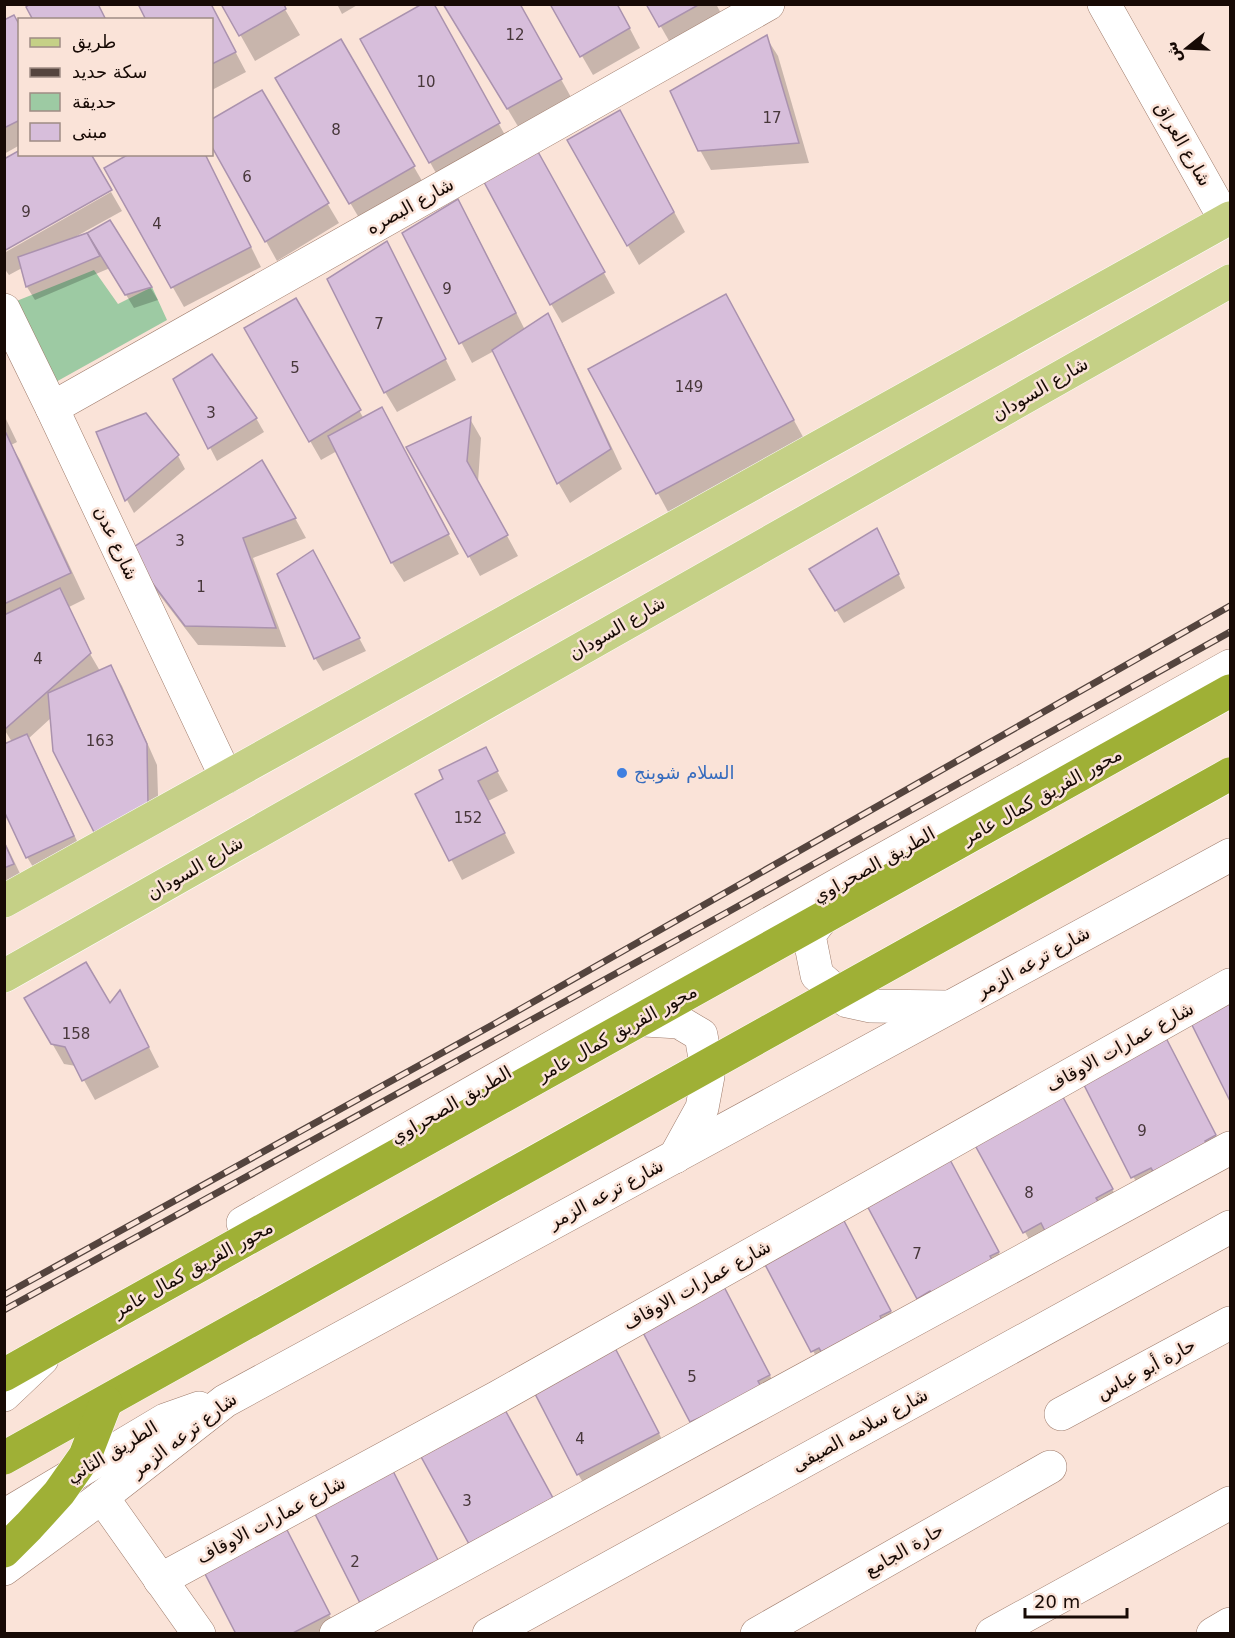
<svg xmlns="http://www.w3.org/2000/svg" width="1235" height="1638" font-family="'DejaVu Sans',Vazirmatn,sans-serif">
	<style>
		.green { fill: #9dcaa3 }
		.shadow { fill: #0003 }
		.building { fill: #d7bedb; stroke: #aa92ae; stroke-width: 1.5 }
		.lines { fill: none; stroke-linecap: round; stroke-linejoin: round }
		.minor-casing { stroke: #9f7c6c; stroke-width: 34 }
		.major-casing { stroke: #fff; stroke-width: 34 }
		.minor { stroke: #fff; stroke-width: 33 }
		.major { stroke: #c5d086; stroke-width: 33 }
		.rail-casing { stroke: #54443e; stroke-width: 7 }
		.rail { stroke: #fae3d8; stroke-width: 4.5; stroke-dasharray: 14; stroke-linecap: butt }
		.highway-bridge-casing { stroke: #fff; stroke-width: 34; stroke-linecap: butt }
		.highway-bridge { stroke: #9fb036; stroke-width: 33 }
		.shop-dot { fill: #3f7fe0; stroke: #fae3d8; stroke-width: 2 }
		.labels { text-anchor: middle; stroke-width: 5; stroke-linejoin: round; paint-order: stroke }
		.number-label { font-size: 15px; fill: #47373a }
		.street-label { font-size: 18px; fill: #170a05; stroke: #fae3d8 }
		.shop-label { font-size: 18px; fill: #366cbe; stroke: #fae3d8; text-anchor: start }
	</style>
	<rect width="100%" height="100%" fill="#fae3d8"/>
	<polygon class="green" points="94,270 118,304 152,287 167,320 54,383 14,302"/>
	<g class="shadow">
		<polygon points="210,4 246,72 212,90 212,20"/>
		<polygon points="223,4 286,4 283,6 300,35 255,61"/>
		<polygon points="337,4 359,4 342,14"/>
		<polygon points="432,4 510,144 441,182 362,40"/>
		<polygon points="519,4 572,99 519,128 455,22"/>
		<polygon points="552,4 617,4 640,48 593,75"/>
		<polygon points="648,4 716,4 723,17 672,46"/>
		<polygon points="4,22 20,28 20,145 4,154"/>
		<polygon points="766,37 778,56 809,163 711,170 700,150"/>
		<polygon points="341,41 425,186 362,223 277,78"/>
		<polygon points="261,92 339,223 277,261 212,144 212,121"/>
		<polygon points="631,132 685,232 639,265 569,141"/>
		<polygon points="132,154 205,154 261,267 184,307 106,169"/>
		<polygon points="548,172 615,293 562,323 551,304"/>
		<polygon points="111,192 122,211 75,237 88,235 110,222 158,300 134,308 110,268 35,300 27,287 22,268 9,275 4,268 4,253"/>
		<polygon points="469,220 525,330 547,316 559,335 622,469 570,503 559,484 494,351 472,363 404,233"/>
		<polygon points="397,263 456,380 397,412 385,392"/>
		<polygon points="296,300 364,419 393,429 459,554 404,582 392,563 337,451 321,460 246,329"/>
		<polygon points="740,322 808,446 672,519 590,369"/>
		<polygon points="175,380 256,418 264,432 217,461"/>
		<polygon points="146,414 178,456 185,469 134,513 127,500 98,433"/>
		<polygon points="4,415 17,442 11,445 20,460 85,599 69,607 88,646 86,647 100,671 111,667 122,686 157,765 159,825 52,717 28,739 37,755 84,856 39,877 27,857 12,742 4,729"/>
		<polygon points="470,419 481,438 478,482 518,556 480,576 409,448"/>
		<polygon points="295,518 306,538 253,558 286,647 198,645 141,571"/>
		<polygon points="884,543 905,588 844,623 819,582"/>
		<polygon points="320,565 366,651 323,671 315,658"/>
		<polygon points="485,749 508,791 488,801 515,853 462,880 417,794 445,780"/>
		<polygon points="4,840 25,884 4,893"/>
		<polygon points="1230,997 1230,1097 1190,1017"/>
		<polygon points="26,998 110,1006 131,1012 159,1067 95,1100 76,1066 64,1064"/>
		<polygon points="1176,1058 1226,1155 1144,1197 1083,1080"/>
		<polygon points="1069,1110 1123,1209 1036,1252 972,1136"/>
		<polygon points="959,1177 1009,1272 929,1318 918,1298"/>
		<polygon points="852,1237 901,1331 824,1371 763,1258"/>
		<polygon points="732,1302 780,1395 703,1441 640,1324"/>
		<polygon points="624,1365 669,1453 590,1494 578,1474"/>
		<polygon points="295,1547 339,1634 238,1634"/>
	</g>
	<g class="building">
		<polygon points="30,4 98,4 106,20 33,20 26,7"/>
		<polygon points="138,4 211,4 236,52 212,64 212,20 146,20"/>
		<polygon points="221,4 284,4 286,9 239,36"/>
		<polygon points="422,4 434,4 500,123 429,163 360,39"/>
		<polygon points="443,4 520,4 562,79 507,109"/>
		<polygon points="550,4 617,4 630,28 580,57"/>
		<polygon points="646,4 700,4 659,27"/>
		<polygon points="14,15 20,26 20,120 4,128 4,20"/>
		<polygon points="767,35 799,143 698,151 670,91"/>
		<polygon points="341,39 415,166 349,204 275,78"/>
		<polygon points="262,90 329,203 265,242 212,147 212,119"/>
		<polygon points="620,110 674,212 627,246 567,140"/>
		<polygon points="20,150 20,154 91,154 112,190 4,251 4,159"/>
		<polygon points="537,150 605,272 550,305 484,182"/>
		<polygon points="129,154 205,154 251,247 171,288 104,168"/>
		<polygon points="458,199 516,313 459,344 402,233"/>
		<polygon points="110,220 152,287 125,295 87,233"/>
		<polygon points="87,233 100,256 26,287 18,257"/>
		<polygon points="387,241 446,359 384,393 327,279"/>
		<polygon points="726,294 794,420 656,494 588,369"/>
		<polygon points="296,298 361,410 309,442 244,328"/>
		<polygon points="548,313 611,449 557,484 492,350"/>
		<polygon points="212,354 257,418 208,449 173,379"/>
		<polygon points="382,407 449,534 391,563 328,436"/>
		<polygon points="146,413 179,455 125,501 96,432"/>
		<polygon points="471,417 467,461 508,535 468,557 406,447"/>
		<polygon points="6,433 71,573 4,604 4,434"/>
		<polygon points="262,460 296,518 243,538 276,628 185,626 128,551"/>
		<polygon points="877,528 899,574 835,611 809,569"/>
		<polygon points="313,550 360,638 314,659 277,574"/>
		<polygon points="60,588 91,653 4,730 4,615"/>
		<polygon points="111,665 147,744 148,805 94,832 53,751 48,693"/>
		<polygon points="27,734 74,836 26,858 4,811 4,744"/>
		<polygon points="486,747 498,771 478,781 505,833 449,861 415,794 443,779 439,770"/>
		<polygon points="4,842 14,864 4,868"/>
		<polygon points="86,962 110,1003 120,990 149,1047 82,1081 65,1047 51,1044 24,998"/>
		<polygon points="1230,995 1230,1101 1188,1017"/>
		<polygon points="1165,1036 1216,1135 1205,1141 1209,1148 1156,1176 1151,1168 1131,1178 1081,1079"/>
		<polygon points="1058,1088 1113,1189 1096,1198 1101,1206 1047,1235 1041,1223 1023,1233 970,1136"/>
		<polygon points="948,1156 999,1252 990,1256 996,1267 934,1300 930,1291 917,1299 864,1200"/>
		<polygon points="841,1215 891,1311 880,1316 885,1327 825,1358 819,1348 811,1352 761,1257"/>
		<polygon points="721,1281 770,1375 758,1381 764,1393 704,1424 703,1416 690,1422 638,1323"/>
		<polygon points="613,1344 659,1433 577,1475 531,1386"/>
		<polygon points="498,1397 553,1498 469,1544 414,1444"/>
		<polygon points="391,1467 440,1564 361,1605 312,1508"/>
		<polygon points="285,1526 330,1614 291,1634 236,1634 202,1568"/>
	</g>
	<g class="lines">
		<g class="minor-casing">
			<g id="minor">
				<polyline points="1104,4 1226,221"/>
				<polyline points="4,310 52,408 226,777"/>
				<polyline points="52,408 768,4"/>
				<polyline points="832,905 809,935 817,975 847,1001 870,1006 947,1007"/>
				<polyline points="627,1019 679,1022 701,1035 708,1076 702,1108 675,1157"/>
				<polyline points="243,1223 855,875 1230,666"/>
				<polyline points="4,1395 42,1359"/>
				<polyline points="1061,1414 1230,1323"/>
				<polyline points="102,1497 199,1634"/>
				<polyline points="4,1516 165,1420 199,1408"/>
				<polyline points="4,1569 102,1497 225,1401 1230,855"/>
				<polyline points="160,1580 498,1397 1230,985"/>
				<polyline points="336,1634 1230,1148"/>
				<polyline points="489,1634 1230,1227"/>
				<polyline points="757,1634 1050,1467"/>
				<polyline points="992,1634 1230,1503"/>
				<polyline points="1213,1634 1230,1624"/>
			</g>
		</g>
		<g class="major-casing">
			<g id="major">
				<polyline points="4,901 1230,218"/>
				<polyline points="4,976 1230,281"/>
			</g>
		</g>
		<use href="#minor" class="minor"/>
		<use href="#major" class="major"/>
		<g class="rail-casing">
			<g id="rail">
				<polyline points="4,1295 496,1023 1230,606"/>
				<polyline points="4,1310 726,913 1230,632"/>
			</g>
		</g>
		<use href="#rail" class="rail"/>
		<g class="highway-bridge-casing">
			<g id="highway-bridge">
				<polyline points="4,1375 73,1336 1230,691"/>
				<polyline points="4,1458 1230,774"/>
				<polyline points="4,1551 29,1526 59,1493 85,1456 106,1402"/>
			</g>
		</g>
		<use href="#highway-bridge" class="highway-bridge"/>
	</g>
	<circle class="shop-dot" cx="622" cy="773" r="6"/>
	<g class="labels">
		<g class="number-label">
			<text x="515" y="40">12</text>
			<text x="426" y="87">10</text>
			<text x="772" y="123">17</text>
			<text x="336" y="135">8</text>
			<text x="247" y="182">6</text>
			<text x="26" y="217">9</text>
			<text x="157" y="229">4</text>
			<text x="447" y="294">9</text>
			<text x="379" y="329">7</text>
			<text x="295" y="373">5</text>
			<text x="689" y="392">149</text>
			<text x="211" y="418">3</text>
			<text x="180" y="546">3</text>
			<text x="201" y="592">1</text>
			<text x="38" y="664">4</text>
			<text x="100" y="746">163</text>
			<text x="468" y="823">152</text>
			<text x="76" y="1039">158</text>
			<text x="1142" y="1136">9</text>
			<text x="1029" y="1198">8</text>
			<text x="917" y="1259">7</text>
			<text x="692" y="1382">5</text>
			<text x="580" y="1444">4</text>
			<text x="467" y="1506">3</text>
			<text x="355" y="1567">2</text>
		</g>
		<g class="street-label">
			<text transform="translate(1183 144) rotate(60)" y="6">شارع العراق</text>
			<text transform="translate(410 206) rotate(-29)" y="6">شارع البصره</text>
			<text transform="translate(1040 389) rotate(-30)" y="6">شارع السودان</text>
			<text transform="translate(116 543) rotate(65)" y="6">شارع عدن</text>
			<text transform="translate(617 628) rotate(-30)" y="6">شارع السودان</text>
			<text transform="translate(1042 796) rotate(-29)" y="6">محور الفريق كمال عامر</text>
			<text transform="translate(874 865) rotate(-29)" y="6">الطريق الصحراوي</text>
			<text transform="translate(195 868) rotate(-30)" y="6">شارع السودان</text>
			<text transform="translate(1033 962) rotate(-29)" y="6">شارع ترعه الزمر</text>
			<text transform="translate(617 1033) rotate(-29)" y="6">محور الفريق كمال عامر</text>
			<text transform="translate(1120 1047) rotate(-29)" y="6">شارع عمارات الاوقاف</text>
			<text transform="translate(451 1105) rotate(-30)" y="6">الطريق الصحراوي</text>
			<text transform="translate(606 1194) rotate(-28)" y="6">شارع ترعه الزمر</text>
			<text transform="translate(193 1269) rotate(-29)" y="6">محور الفريق كمال عامر</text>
			<text transform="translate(697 1285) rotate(-29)" y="6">شارع عمارات الاوقاف</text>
			<text transform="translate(1146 1369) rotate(-28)" y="6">حارة أبو عباس</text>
			<text transform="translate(860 1430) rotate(-29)" y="6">شارع سلامه الصيفى</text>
			<text transform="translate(184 1435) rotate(-37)" y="6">شارع ترعه الزمر</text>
			<text transform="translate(112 1452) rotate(-31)" y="6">الطريق الثاني</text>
			<text transform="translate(271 1520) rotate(-28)" y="6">شارع عمارات الاوقاف</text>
			<text transform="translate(904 1550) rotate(-30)" y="6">حارة الجامع</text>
		</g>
		<g class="shop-label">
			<text x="634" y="779">السلام شوبنج</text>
		</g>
	</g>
	<rect width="1235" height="1638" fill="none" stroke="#170a05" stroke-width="12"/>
	<rect x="18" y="18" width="195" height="138" fill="#fae3d8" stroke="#9f8c84" stroke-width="1.5"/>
	<rect x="30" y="38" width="30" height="9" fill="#c5d086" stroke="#9f8c84" stroke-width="1.5"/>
	<text x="72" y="48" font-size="18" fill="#170a05">طريق</text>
	<rect x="30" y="68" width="30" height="9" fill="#54443e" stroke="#9f8c84" stroke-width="1.5"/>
	<text x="72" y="78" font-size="18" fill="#170a05">سكة حديد</text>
	<rect x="30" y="93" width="30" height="18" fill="#9dcaa3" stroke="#9f8c84" stroke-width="1.5"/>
	<text x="72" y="108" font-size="18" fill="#170a05">حديقة</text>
	<rect x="30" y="123" width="30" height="18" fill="#d7bedb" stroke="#9f8c84" stroke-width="1.5"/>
	<text x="72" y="138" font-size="18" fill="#170a05">مبنى</text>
	<g transform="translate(1187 48) rotate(252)" stroke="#fae3d8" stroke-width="4.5" paint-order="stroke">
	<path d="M0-4.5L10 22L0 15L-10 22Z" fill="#170a05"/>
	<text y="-9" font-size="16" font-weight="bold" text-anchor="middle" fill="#170a05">ش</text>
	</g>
	<path d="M1025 1608v9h102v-9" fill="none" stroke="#170a05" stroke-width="3"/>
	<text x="1034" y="1608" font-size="18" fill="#170a05" stroke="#fae3d8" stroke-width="4.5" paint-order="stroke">20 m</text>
</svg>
